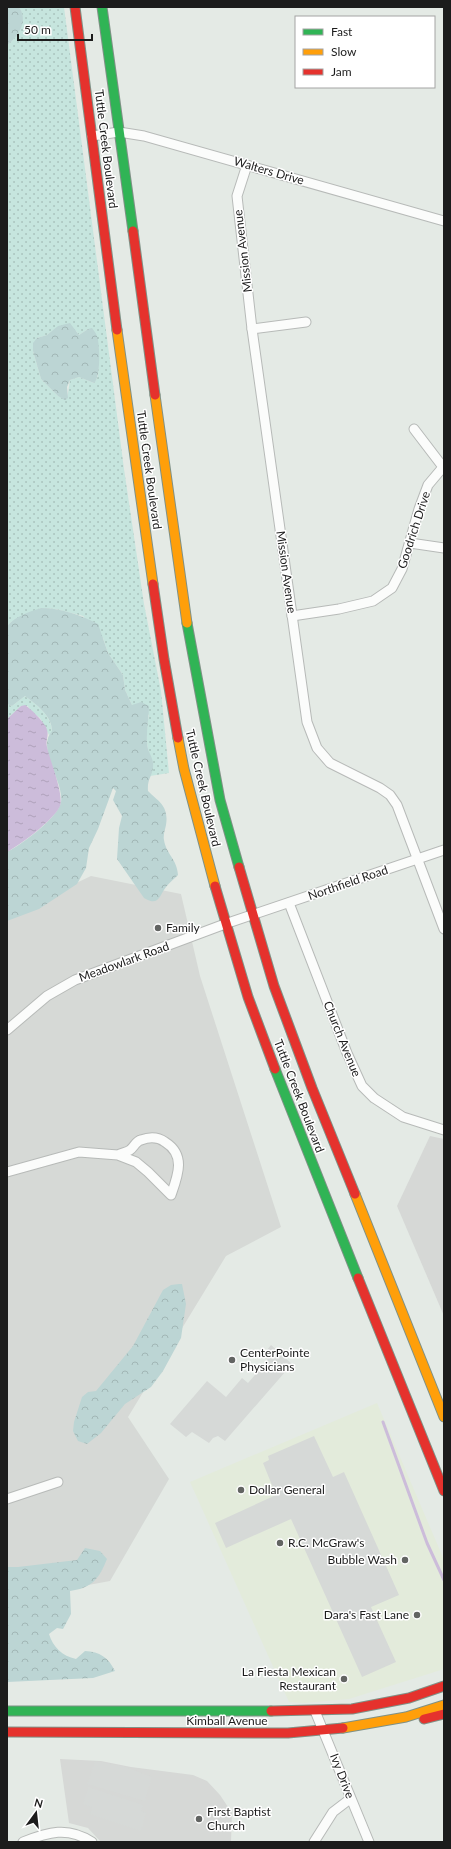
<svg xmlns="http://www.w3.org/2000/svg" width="451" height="1849" font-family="Lato,sans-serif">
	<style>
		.residential { fill: #d6d9d6 }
		.commercial { fill: #e3ebdb }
		.religious { fill: #d6d8d6 }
		.grass { fill: url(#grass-dots); fill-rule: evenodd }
		.forest { fill: url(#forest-crowns) }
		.parking { fill: #d6d9d7 }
		.water { fill: url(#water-ripples) }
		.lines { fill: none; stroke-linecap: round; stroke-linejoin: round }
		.stream { stroke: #ccbcda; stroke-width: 3 }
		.street-casing { stroke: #b7bab8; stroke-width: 11 }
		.fast-casing { stroke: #7f9186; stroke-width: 11 }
		.slow-casing { stroke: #7f9186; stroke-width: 11 }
		.jam-casing { stroke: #7f9186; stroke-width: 11 }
		.street { stroke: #fbfcfb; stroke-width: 9 }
		.fast { stroke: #30b455; stroke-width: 9 }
		.slow { stroke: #ff9f0a; stroke-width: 9 }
		.jam { stroke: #e5322d; stroke-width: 9 }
		.poi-dot { fill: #626462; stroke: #fff; stroke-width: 1.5 }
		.labels { text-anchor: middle; stroke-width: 3; stroke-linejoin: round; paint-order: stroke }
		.street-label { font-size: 12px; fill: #1c1c1c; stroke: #fff }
		.poi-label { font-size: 12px; fill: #1c1c1c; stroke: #fff; text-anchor: start }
	</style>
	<defs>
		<pattern id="grass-dots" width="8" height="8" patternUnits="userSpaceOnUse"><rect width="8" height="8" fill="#c6e5de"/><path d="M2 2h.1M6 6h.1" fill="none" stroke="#aac4be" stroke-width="1.8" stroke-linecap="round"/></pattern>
		<pattern id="forest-crowns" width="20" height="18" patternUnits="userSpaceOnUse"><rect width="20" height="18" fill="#bcd5d4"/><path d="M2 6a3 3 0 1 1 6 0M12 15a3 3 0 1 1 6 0" fill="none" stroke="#a1b6b5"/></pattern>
		<pattern id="water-ripples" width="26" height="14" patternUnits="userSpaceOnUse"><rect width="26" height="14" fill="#ccbcda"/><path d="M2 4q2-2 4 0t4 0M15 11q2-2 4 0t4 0" fill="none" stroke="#afa1ba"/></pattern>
	</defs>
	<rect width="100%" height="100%" fill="#e4eae5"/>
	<polygon class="residential" points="91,876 181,894 200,976 281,1227 226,1256 128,1417 169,1479 110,1581 7,1600 7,916"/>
	<polygon class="commercial" points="377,1403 444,1560 444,1669 349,1699 304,1703 289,1702 190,1482"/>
	<g class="religious">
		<polygon points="430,1136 444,1139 444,1316 397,1206"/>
		<polygon points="60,1759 101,1761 131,1767 193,1775 207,1781 220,1795 232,1813 231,1842 101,1842 88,1828 69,1823"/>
	</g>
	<g class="grass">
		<path d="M19,7H64L124,469L144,604L161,691L169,773L150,776C154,763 151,761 148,749C146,741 147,722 149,715L132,705L125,690L123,675L108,653L103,638L83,616L56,609L41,608L11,622L7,626V45C18,37 28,21 19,7ZM55,329L76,331L79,335L88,329L99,348L98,376L94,383L79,377L70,380L67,399L58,396L41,379L33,351L37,338L47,335Z"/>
		<path d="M25,696C37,705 52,716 52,732L49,735L40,718L29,710L28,706H21L7,719V704L12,706Z"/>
	</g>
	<g class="forest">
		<path d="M7,7H19C29,21 18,37 7,45Z"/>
		<path d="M70,323L79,335L88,329L92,328C94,331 96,333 97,336C100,344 101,378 94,383L79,377L70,380L67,387L68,398L65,400L58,396L41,379L33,351V343L37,338L47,335L58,326Z"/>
		<path d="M41,608C61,608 81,615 98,624L108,653L123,675L125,690L132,705L141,702L149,706C149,719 145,736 148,749C150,755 154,760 153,767C152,777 147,779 148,791C159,802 169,806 166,825C165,830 163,835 164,840C166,854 177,859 178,875C174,879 169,883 166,887C159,896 159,907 144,898L117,859L119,828L122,816L113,800L116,791L113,788L98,829L89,848L86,868L77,884L39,909L7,921V852C21,845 58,818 61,802C64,781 36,749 52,731C52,716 37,705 25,696L12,706L7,704V626C16,616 29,612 41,608Z"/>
		<polygon points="179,1284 182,1284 186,1304 181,1338 163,1371 151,1387 125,1404 101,1433 87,1444 78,1441 73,1431 74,1422 82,1397 88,1392 96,1391 133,1346 163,1290 171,1285"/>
		<path d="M85,1548L100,1551L107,1559C99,1579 92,1588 70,1591L71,1614L63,1629L57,1628L49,1634C53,1647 62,1656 76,1659L85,1651C100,1652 108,1657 115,1671L93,1678L7,1682V1567H18L77,1560Z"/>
	</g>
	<g class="parking">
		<polygon points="271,1345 292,1364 225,1441 218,1436 213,1438 209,1443 192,1432 186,1437 170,1424 207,1381 226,1397 242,1378 248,1383 268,1360 263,1355"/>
		<polygon points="314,1436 333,1477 344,1472 399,1595 371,1607 396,1662 362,1677 291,1519 226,1548 215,1523 276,1495 263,1463 269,1460 268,1456"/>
		<polygon points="95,1761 126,1767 152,1777 145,1801 87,1784"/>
		<polygon points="88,1787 143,1805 141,1811 146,1813 141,1831 90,1814 92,1807 83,1804"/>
	</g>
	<path class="water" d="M25,705C31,709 42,720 46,727C50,736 45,739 47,747C50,761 64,794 60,806C54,820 20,845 7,852V719L21,706Z"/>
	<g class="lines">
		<polyline class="stream" points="383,1422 427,1543 444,1580"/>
		<g class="street-casing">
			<g id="street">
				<polyline points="92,136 119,132 144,136 444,221"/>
				<polyline points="247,165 237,196 252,329 307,722 317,748 330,763 380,788 390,795 397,805 444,929"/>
				<polyline points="252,329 306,322"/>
				<polyline points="414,429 443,467"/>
				<polyline points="410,543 444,548"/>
				<polyline points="292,616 339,609 373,601 392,588 402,569 419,509 428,485 444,466"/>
				<polyline points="289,903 347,1053 362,1086 374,1098 403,1117 444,1130"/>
				<polyline points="7,1030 47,996 75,980 225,924 444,850"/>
				<path d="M7,1172L79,1152L118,1155L136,1162L148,1172L171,1195C178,1175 186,1155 165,1142C158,1137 149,1137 141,1140C136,1141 134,1147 130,1150C127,1152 122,1153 118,1155"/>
				<polyline points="7,1499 58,1482"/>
				<polyline points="315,1711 369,1842"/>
				<path d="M23,1842C48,1832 68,1826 92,1842"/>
				<polyline points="314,1842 333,1812 350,1799"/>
			</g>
		</g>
		<g class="fast-casing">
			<g id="fast">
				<polyline points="102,7 133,231"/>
				<polyline points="187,623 220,800 239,867"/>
				<polyline points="275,1069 358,1278"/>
				<polyline points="7,1711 271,1711"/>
			</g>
		</g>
		<g class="slow-casing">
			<g id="slow">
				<polyline points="117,330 153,584"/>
				<polyline points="155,395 187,623"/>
				<polyline points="178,738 184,769 215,886"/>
				<polyline points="355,1194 444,1417"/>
				<polyline points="343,1728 406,1717 444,1705"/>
			</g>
		</g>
		<g class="jam-casing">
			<g id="jam">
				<polyline points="75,7 117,330"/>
				<polyline points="133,231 155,395"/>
				<polyline points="153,584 164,659 178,738"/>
				<polyline points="239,867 274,986 312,1088 355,1194"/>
				<polyline points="215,886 248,997 275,1069"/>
				<polyline points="358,1278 444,1491"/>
				<polyline points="271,1711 352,1709 409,1698 444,1686"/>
				<polyline points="424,1719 444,1714"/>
				<polyline points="7,1732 288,1733 343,1728"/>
			</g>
		</g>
		<use href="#street" class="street"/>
		<use href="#fast" class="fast"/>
		<use href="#slow" class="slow"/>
		<use href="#jam" class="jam"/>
	</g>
	<g class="poi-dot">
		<circle cx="158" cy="928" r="4"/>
		<circle cx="232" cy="1360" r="4"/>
		<circle cx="241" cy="1490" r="4"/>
		<circle cx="280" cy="1543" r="4"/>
		<circle cx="405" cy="1560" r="4"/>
		<circle cx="417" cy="1615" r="4"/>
		<circle cx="344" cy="1679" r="4"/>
		<circle cx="199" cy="1819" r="4"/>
	</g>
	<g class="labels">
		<g class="street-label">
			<text transform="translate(106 149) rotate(83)" y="4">Tuttle Creek Boulevard</text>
			<text transform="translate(269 171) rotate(16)" y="4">Walters Drive</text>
			<text transform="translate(243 251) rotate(-97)" y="4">Mission Avenue</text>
			<text transform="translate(149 470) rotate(82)" y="4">Tuttle Creek Boulevard</text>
			<text transform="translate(414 530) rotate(-72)" y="4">Goodrich Drive</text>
			<text transform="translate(286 572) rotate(82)" y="4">Mission Avenue</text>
			<text transform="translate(203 788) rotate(77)" y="4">Tuttle Creek Boulevard</text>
			<text transform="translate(348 883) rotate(-19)" y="4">Northfield Road</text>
			<text transform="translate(124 962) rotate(-20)" y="4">Meadowlark Road</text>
			<text transform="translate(342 1039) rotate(68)" y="4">Church Avenue</text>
			<text transform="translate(299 1096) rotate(69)" y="4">Tuttle Creek Boulevard</text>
			<text x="227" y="1725">Kimball Avenue</text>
			<text transform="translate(342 1776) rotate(69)" y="4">Ivy Drive</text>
		</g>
		<g class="poi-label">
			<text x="166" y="932">Family</text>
			<text x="240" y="1357">CenterPointe<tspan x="240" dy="14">Physicians</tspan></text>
			<text x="249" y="1494">Dollar General</text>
			<text x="288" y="1547">R.C. McGraw's</text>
			<text x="397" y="1564" text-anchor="end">Bubble Wash</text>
			<text x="409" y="1619" text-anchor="end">Dara's Fast Lane</text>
			<text x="336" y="1676" text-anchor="end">La Fiesta Mexican<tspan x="336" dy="14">Restaurant</tspan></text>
			<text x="207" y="1816">First Baptist<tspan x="207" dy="14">Church</tspan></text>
		</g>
	</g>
	<rect width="451" height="1849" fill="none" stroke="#1c1c1c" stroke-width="16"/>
	<rect x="295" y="16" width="140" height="72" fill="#ffffff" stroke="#a4a4a4"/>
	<rect x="303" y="29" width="20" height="6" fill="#30b455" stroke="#a4a4a4"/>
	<text x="331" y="36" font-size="12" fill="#1c1c1c">Fast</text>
	<rect x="303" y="49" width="20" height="6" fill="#ff9f0a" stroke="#a4a4a4"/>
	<text x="331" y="56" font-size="12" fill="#1c1c1c">Slow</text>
	<rect x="303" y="69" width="20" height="6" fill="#e5322d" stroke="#a4a4a4"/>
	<text x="331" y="76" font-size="12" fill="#1c1c1c">Jam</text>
	<g transform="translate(36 1813) rotate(15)" stroke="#ffffff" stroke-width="3" paint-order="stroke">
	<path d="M0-3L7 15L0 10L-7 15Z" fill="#1c1c1c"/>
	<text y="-6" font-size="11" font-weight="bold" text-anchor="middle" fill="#1c1c1c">N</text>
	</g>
	<path d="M18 34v6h74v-6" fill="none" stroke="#1c1c1c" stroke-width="2"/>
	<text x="24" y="34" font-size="12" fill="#1c1c1c" stroke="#ffffff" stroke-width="3" paint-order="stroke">50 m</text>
</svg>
